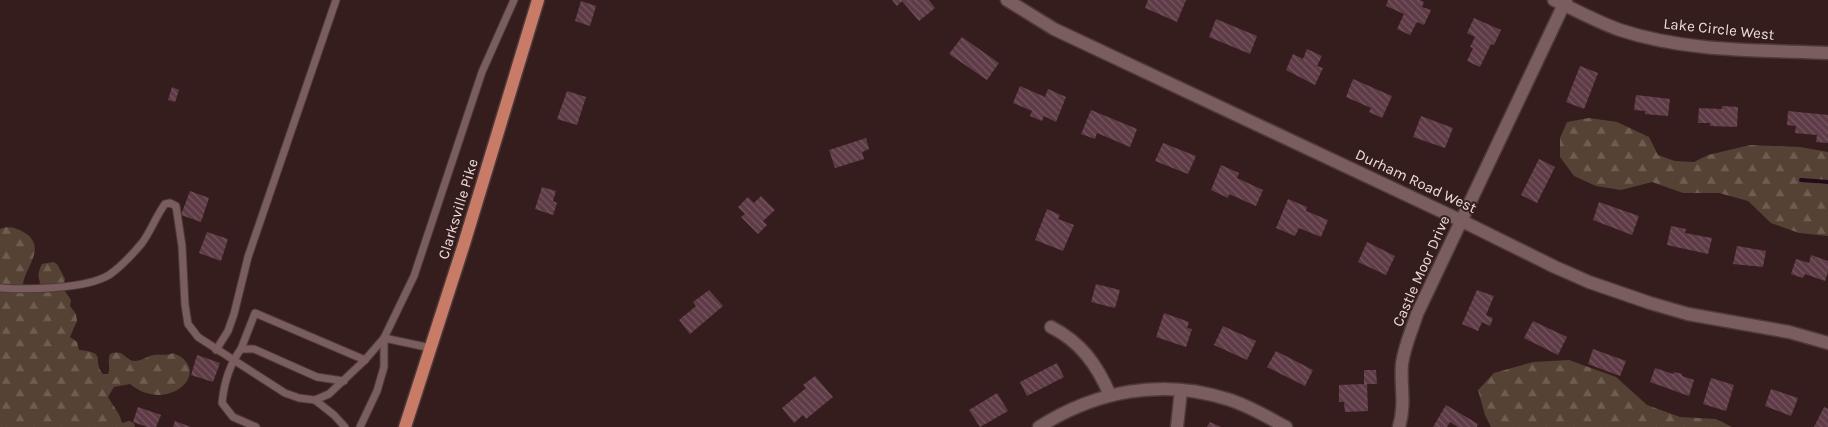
<svg xmlns="http://www.w3.org/2000/svg" width="1828" height="427" font-family="Karla,sans-serif">
	<style>
		.forest { fill: url(#forest-firs) }
		.lines { fill: none; stroke-linecap: round; stroke-linejoin: round }
		.stream { stroke: #230a1d; stroke-width: 4 }
		.building { fill: url(#building-back-hatch) }
		.service-casing { stroke: #4e3a3a; stroke-width: 9 }
		.minor-casing { stroke: #4e3a3a; stroke-width: 15 }
		.primary-casing { stroke: #4e3a3a; stroke-width: 15 }
		.service { stroke: #7a5d5d; stroke-width: 7 }
		.minor { stroke: #7a5d5d; stroke-width: 12 }
		.primary { stroke: #c87b66; stroke-width: 12 }
		.labels { text-anchor: middle; stroke-width: 4; stroke-linejoin: round; paint-order: stroke }
		.street-label { font-size: 15px; fill: #eedddc; stroke: #351d1d }
	</style>
	<defs>
		<pattern id="forest-firs" width="22" height="20" patternUnits="userSpaceOnUse" patternTransform="scale(1.25)"><rect width="22" height="20" fill="#554234"/><path d="M5 1l3.5 6h-7zM16 11l3.5 6h-7z" fill="#6e5d51"/></pattern>
		<pattern id="building-back-hatch" width="6" height="6" patternUnits="userSpaceOnUse" patternTransform="scale(1.25)"><rect width="6" height="6" fill="#5e3b46"/><path d="M-1 5l2 2M0 0l6 6M5-1l2 2" fill="none" stroke="#755760"/></pattern>
	</defs>
	<rect width="100%" height="100%" fill="#351d1d"/>
	<g class="forest">
		<polygon points="1589,118 1617,122 1649,137 1658,155 1675,161 1694,162 1708,155 1750,145 1800,147 1828,152 1828,236 1799,233 1771,223 1748,201 1719,193 1683,193 1652,182 1621,190 1596,186 1574,176 1560,157 1560,138 1567,122"/>
		<path d="M6,227C15,227 21,230 28,235C48,252 17,275 24,291L35,293L37,291L40,282C37,275 39,270 42,264L53,262L57,264L65,279L63,288L71,300L70,306L76,314L77,321L70,337L77,342L79,350C109,353 91,360 103,374H108C111,367 107,362 110,354C124,348 125,361 135,361C142,361 147,356 154,355C161,354 166,356 173,353C215,369 170,416 130,384L114,387L108,397C113,406 120,413 122,423L129,421L134,423L135,427H0V229Z"/>
		<polygon points="1569,360 1616,377 1647,405 1680,417 1716,419 1732,427 1491,427 1485,415 1478,390 1494,373 1533,362"/>
	</g>
	<g class="lines">
		<polyline class="stream" points="1801,180 1828,182"/>
	</g>
	<g class="building">
		<polygon points="892,0 929,0 935,8 919,21 902,1 897,6"/>
		<polygon points="1148,0 1186,0 1177,22 1145,8"/>
		<polygon points="1388,0 1420,0 1424,2 1422,7 1431,10 1424,25 1417,22 1410,35 1397,29 1404,14 1386,6"/>
		<polygon points="581,1 596,6 590,26 575,21"/>
		<polygon points="1474,18 1501,30 1494,45 1491,44 1480,67 1467,61 1473,48 1470,47 1475,37 1467,33"/>
		<polygon points="1216,19 1257,36 1250,54 1209,37"/>
		<polygon points="962,37 999,63 987,80 949,54"/>
		<polygon points="1307,49 1322,56 1317,66 1323,68 1315,85 1286,70 1293,54 1303,59"/>
		<polygon points="1580,66 1598,73 1584,109 1566,102"/>
		<polygon points="1353,79 1392,96 1382,118 1369,112 1371,108 1346,97"/>
		<polygon points="1020,86 1045,97 1048,89 1066,97 1056,122 1044,116 1042,121 1030,116 1032,111 1013,103"/>
		<polygon points="172,87 179,90 175,102 168,100"/>
		<polygon points="567,91 586,97 577,125 557,119"/>
		<polygon points="1636,95 1670,99 1668,116 1645,114 1645,111 1634,110"/>
		<polygon points="1722,106 1738,107 1737,127 1710,126 1710,123 1698,123 1699,108 1722,109"/>
		<polygon points="1091,110 1137,129 1130,147 1097,133 1095,139 1081,134"/>
		<polygon points="1788,111 1828,115 1828,143 1816,142 1817,135 1795,133 1796,126 1787,125"/>
		<polygon points="1421,116 1453,128 1445,148 1413,137"/>
		<polygon points="866,138 869,149 862,152 864,159 835,168 829,150"/>
		<polygon points="1163,143 1196,156 1188,174 1155,161"/>
		<polygon points="1539,159 1555,167 1537,203 1521,195"/>
		<polygon points="1221,165 1239,173 1237,178 1263,190 1256,206 1229,194 1228,198 1211,190"/>
		<polygon points="542,187 556,191 553,201 557,203 553,215 535,209"/>
		<polygon points="190,191 209,198 201,222 181,215"/>
		<polygon points="761,196 775,210 763,221 767,225 758,234 741,217 745,214 738,207 748,197 754,203"/>
		<polygon points="1288,199 1307,207 1306,211 1328,220 1321,237 1299,228 1295,236 1276,228"/>
		<polygon points="1599,202 1639,216 1632,235 1593,220"/>
		<polygon points="1047,209 1060,215 1058,219 1074,225 1063,251 1035,240"/>
		<polygon points="1671,226 1686,229 1685,233 1712,238 1708,254 1667,245"/>
		<polygon points="207,232 228,239 221,261 199,253"/>
		<polygon points="1367,242 1395,256 1386,275 1358,262"/>
		<polygon points="1737,246 1766,251 1763,267 1733,264"/>
		<polygon points="1811,255 1828,261 1828,272 1825,281 1805,274 1803,278 1791,274 1796,259 1809,263"/>
		<polygon points="1096,284 1120,290 1115,308 1091,302"/>
		<polygon points="709,290 723,306 690,334 679,320 696,306 693,302"/>
		<polygon points="1477,290 1494,296 1486,315 1493,318 1490,326 1482,322 1478,331 1462,324"/>
		<polygon points="1164,313 1189,322 1187,328 1192,329 1186,347 1156,337"/>
		<polygon points="1533,321 1567,337 1558,355 1524,338"/>
		<polygon points="1223,326 1256,341 1247,360 1214,345"/>
		<polygon points="1593,349 1626,361 1620,376 1588,364"/>
		<polygon points="1276,351 1313,370 1305,386 1267,367"/>
		<polygon points="197,355 220,363 213,382 191,375"/>
		<polygon points="1057,363 1064,377 1027,396 1020,382"/>
		<polygon points="1655,368 1673,374 1674,372 1682,374 1682,376 1694,380 1689,396 1650,382"/>
		<polygon points="1364,370 1376,370 1377,384 1367,384 1368,411 1345,412 1344,402 1339,402 1339,385 1364,384"/>
		<polygon points="815,376 833,397 806,419 803,415 794,423 782,408 806,388 803,385"/>
		<polygon points="1711,378 1734,385 1726,411 1703,404"/>
		<polygon points="1771,389 1798,398 1791,416 1765,406"/>
		<polygon points="997,393 1008,411 980,427 969,410"/>
		<polygon points="1446,405 1478,424 1477,427 1458,427 1450,422 1447,427 1433,427"/>
		<polygon points="138,407 161,415 156,427 147,427 133,422"/>
		<polygon points="1824,407 1828,409 1828,427 1814,427"/>
		<polygon points="175,421 191,427 173,427"/>
		<polygon points="1210,422 1221,427 1207,427"/>
	</g>
	<g class="lines">
		<g class="service-casing">
			<g id="service">
				<path d="M0,288C27,290 86,289 109,275C122,266 132,255 142,243C151,231 156,216 165,204L170,203L176,206L182,246L185,305L188,324L198,337L285,393L299,398L315,400L329,394L365,360L384,338L414,276L482,72L514,0"/>
				<polyline points="241,349 255,313 365,360"/>
				<polyline points="216,350 228,331 234,314 248,257 336,0"/>
				<polyline points="315,400 334,415 345,427"/>
				<path d="M256,427L233,417L222,403C224,383 229,365 241,349H254L317,377L344,381"/>
				<polyline points="360,427 377,391 384,367 384,338 431,348"/>
			</g>
		</g>
		<g class="minor-casing">
			<g id="minor">
				<polyline points="1007,0 1054,29 1462,221 1555,267 1589,282 1650,303 1688,314 1789,332 1828,343"/>
				<path d="M1554,0C1576,10 1597,22 1620,30C1686,52 1759,50 1828,53"/>
				<path d="M1051,327C1081,342 1097,365 1110,395"/>
				<path d="M1039,427C1096,391 1161,378 1227,399C1248,405 1267,417 1286,427"/>
				<polyline points="1177,427 1181,390"/>
				<path d="M1399,427C1406,402 1400,387 1402,364C1404,347 1412,330 1417,314L1566,0"/>
			</g>
		</g>
		<g class="primary-casing">
			<polyline id="primary" points="405,427 464,244 538,0"/>
		</g>
		<use href="#service" class="service"/>
		<use href="#minor" class="minor"/>
		<use href="#primary" class="primary"/>
	</g>
	<g class="labels">
		<g class="street-label">
			<text transform="translate(1719 29) rotate(6)" y="5">Lake Circle West</text>
			<text transform="translate(1416 181) rotate(25)" y="5">Durham Road West</text>
			<text transform="translate(458 209) rotate(-73)" y="5">Clarksville Pike</text>
			<text transform="translate(1421 271) rotate(-66)" y="5">Castle Moor Drive</text>
		</g>
	</g>
</svg>
